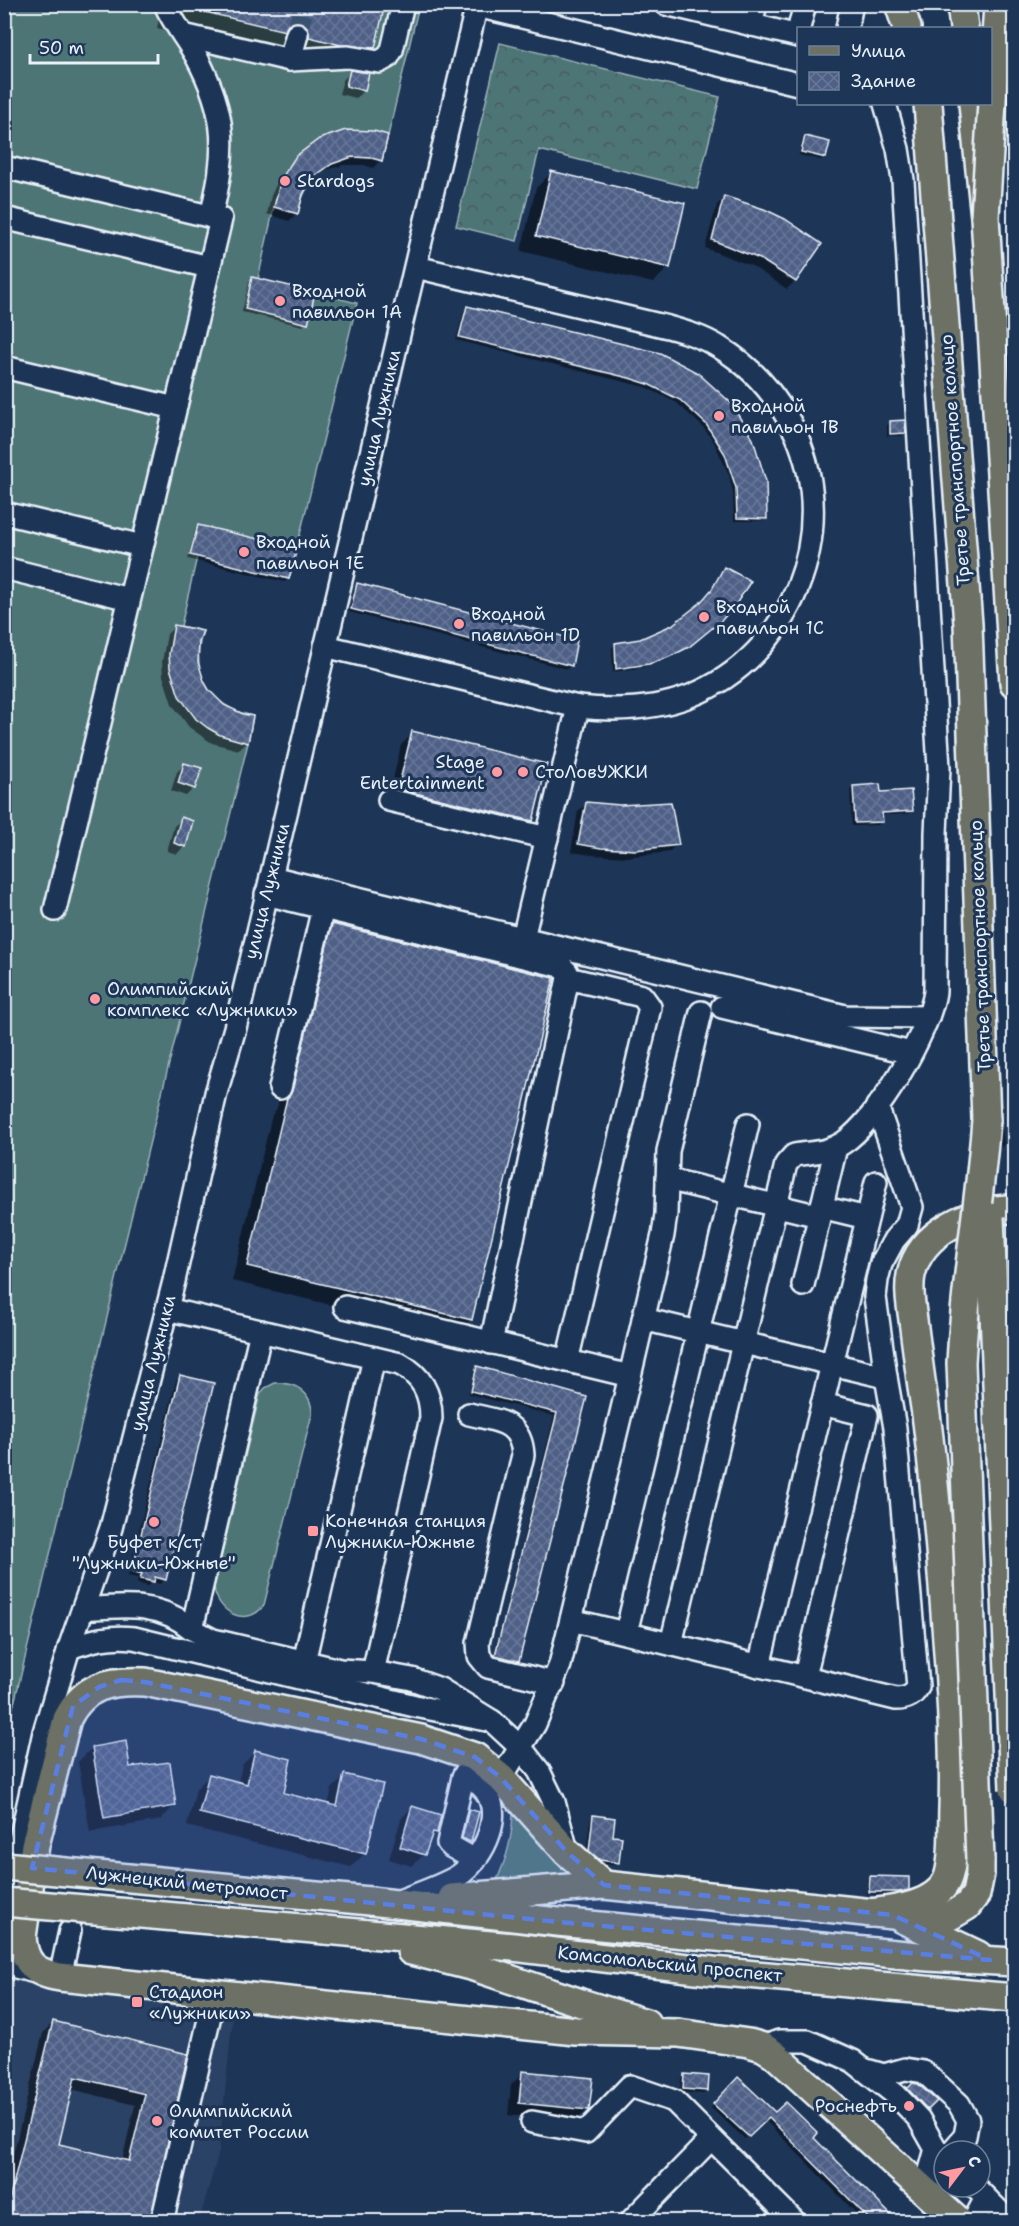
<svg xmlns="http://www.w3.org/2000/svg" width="1019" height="2226" font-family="'Shantell Sans',sans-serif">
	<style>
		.built { fill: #2c4265 }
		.grass { fill: #4e7476; stroke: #9bb2b7; stroke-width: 1.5 }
		.forest { fill: url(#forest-crowns); stroke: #9bb2b7; stroke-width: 1.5 }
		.shadow { fill: #0007; fill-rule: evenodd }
		.building { fill: url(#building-cross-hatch); stroke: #e8f1f8; stroke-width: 1.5; fill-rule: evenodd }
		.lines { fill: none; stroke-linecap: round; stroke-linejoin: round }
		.minor-tunnel { stroke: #3b516f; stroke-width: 21; stroke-dasharray: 21 10; stroke-linecap: butt }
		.minor-casing { stroke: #e8f1f8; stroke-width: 26 }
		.major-casing { stroke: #e8f1f8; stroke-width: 32 }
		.minor { stroke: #1d3557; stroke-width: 21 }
		.major { stroke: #6c7065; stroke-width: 27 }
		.major-bridge-casing { stroke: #e8f1f8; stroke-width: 32; stroke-linecap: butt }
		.major-bridge { stroke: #6c7065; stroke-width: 27 }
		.marked { fill: #5a7fe2; fill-opacity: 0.2; stroke: #5a7fe2; stroke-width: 4.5; stroke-dasharray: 12 8; stroke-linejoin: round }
		.poi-dot { fill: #ff9aa2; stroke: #1d3557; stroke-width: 2 }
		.labels { text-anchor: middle; stroke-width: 6; stroke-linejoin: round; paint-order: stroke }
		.poi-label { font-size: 18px; fill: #e8f1f8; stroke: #1d3557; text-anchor: start }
		.street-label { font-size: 18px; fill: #e8f1f8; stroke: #1d3557 }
	</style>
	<defs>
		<pattern id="forest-crowns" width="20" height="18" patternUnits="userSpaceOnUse" patternTransform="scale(1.5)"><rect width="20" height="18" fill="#4e7476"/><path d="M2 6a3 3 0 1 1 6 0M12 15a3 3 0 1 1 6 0" fill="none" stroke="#4a5c5e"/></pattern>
		<pattern id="building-cross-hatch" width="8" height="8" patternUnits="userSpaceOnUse" patternTransform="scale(1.5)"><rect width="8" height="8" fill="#4f6087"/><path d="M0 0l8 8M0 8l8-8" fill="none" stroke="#687799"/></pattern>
	</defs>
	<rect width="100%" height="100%" fill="#1d3557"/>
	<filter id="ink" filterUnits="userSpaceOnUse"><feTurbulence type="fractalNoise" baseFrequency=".0167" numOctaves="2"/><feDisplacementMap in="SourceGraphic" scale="12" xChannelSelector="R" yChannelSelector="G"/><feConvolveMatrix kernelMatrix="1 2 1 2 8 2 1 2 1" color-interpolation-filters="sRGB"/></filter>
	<g filter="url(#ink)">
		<polygon class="built" points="11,1976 46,1989 234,2005 219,2152 199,2221 5,2222 4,2022"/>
		<g class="grass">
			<path d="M5,5H419L382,161C340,148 306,171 298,214L274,207L258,279L357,303L289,579L197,557L181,626L203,631C189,673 210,707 253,716L248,743L122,1255L5,1741Z"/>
			<path d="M275,1383C296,1382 312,1392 312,1414L264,1605C247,1629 216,1612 214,1586L260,1394L265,1388Z"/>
			<path d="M513,1812L569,1871L583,1879L495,1884C507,1858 512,1840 513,1812Z"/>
		</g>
		<polygon class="forest" points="500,43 720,97 697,189 539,150 517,241 456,226"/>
		<g class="shadow">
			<polygon points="162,4 384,4 373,48 350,71 318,67 276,44 267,46 260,53 157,28"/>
			<polygon points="351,72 364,90 356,98 339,94 343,80"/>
			<polygon points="805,138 825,157 821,160 799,155 802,141"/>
			<polygon points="320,140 381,160 373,168 364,165 343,165 323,171 312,178 302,193 297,213 289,221 267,214 271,196 280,176 308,148"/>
			<polygon points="552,172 669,267 653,283 521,251 536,188"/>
			<polygon points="725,197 795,281 787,289 752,266 705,248 717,205"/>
			<polygon points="252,279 306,323 303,326 242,312 249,282"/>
			<polygon points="467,308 659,355 752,440 766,518 762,521 734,521 733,492 729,475 714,442 703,427 677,403 645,387 456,340 464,311"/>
			<polygon points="890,422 904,432 901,436 887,436 887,426"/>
			<polygon points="198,526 288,578 285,582 188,559 195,530"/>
			<polygon points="721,572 717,623 683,650 644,667 613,672 612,648 615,644 640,640 673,626 699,605 708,594"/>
			<polygon points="358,585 571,665 567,669 349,612 354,588"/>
			<polygon points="174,627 198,640 196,662 208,691 247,742 239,750 212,743 200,735 189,727 172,704 163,676 162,662 167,634"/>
			<polygon points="413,733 545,765 531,821 520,833 388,801 401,745"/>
			<polygon points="185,764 194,788 186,796 171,791 177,772"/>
			<polygon points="853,787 879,794 911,810 908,814 881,815 881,821 878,825 852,826 850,790"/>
			<polygon points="586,804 677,844 669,852 627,857 592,855 571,852 578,811"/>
			<polygon points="182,819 184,846 177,854 167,851 174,826"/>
			<polygon points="333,925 471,1319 455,1335 232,1281 272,1115 277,1108 317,941"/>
			<polygon points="1002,1127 1004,1144 996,1152 994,1135"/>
			<polygon points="478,1368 585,1398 517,1661 514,1664 493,1659 554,1416 469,1394 474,1372"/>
			<polygon points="180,1376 165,1579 160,1584 153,1582 148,1586 137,1583 138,1578 128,1576 176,1381"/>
			<polygon points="92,1748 129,1769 175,1805 160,1820 90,1832 78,1762"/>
			<polygon points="255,1752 282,1794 328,1805 332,1789 345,1776 381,1785 364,1854 351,1867 187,1826 196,1789 209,1776 238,1783 242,1765"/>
			<polygon points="412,1807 436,1832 429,1839 424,1854 412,1866 389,1859 401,1819"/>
			<polygon points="469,1810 478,1813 470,1842 462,1849 455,1846 462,1818"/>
			<polygon points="594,1817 612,1837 618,1862 614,1865 596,1863 586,1854 590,1820"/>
			<polygon points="870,1878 907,1889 904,1893 895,1895 867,1894 867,1881"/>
			<path d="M53,2022L186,2055L149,2222H4V2191L43,2033ZM71,2089L135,2105L122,2161L57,2145Z"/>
			<polygon points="523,2073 588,2109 576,2121 508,2115 511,2085"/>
			<polygon points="685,2075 707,2091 703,2094 680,2092 681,2079"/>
			<polygon points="738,2079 775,2114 812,2138 896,2222 865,2222 765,2120 745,2139 711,2108"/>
			<polygon points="914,2085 935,2101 920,2117 899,2095 906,2088 909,2090"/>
		</g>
		<g class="building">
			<polygon points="197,4 385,4 375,48 341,45 309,37 306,25 300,22 288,25 285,31 196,10"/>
			<polygon points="350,70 369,73 365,91 346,86"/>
			<polygon points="346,130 374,131 388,135 382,161 372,158 352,157 332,164 315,176 309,184 303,194 298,214 274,207 281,179 296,156 319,139"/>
			<polygon points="805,136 830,142 826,158 801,152"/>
			<polygon points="551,171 685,203 670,268 536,236"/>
			<polygon points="724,196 764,209 785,219 822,244 796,282 760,259 712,240"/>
			<polygon points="252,277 315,292 308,324 245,309"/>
			<polygon points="467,306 660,353 698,373 730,402 753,439 766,481 767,519 737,518 736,488 725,454 706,424 680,400 648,384 629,378 459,337"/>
			<polygon points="905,420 906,433 890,434 890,421"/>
			<polygon points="198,525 297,548 289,579 190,555"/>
			<polygon points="724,567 751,581 736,604 722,620 689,647 669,657 649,664 616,669 615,643 640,639 672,625 700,603 712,589"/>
			<polygon points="357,583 577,640 572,666 351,609"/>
			<polygon points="174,625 203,631 199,641 198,662 204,681 209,690 224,705 243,714 253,716 248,743 220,735 208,728 196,719 179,696 170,668 169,654"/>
			<polygon points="412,731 547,764 533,821 398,789"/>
			<polygon points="184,763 202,768 195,789 178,783"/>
			<polygon points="880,784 881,792 911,790 913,811 882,813 883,822 855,823 853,786"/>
			<polygon points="586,802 620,805 671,802 679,845 635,850 601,848 578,844"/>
			<polygon points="181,817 193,821 186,847 174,843"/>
			<polygon points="332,924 554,978 472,1320 247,1266 287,1098 292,1091"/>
			<polygon points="477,1366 587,1397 519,1661 495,1655 557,1413 471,1391"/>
			<polygon points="180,1375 214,1383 166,1580 155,1577 154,1582 140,1579 142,1574 132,1571"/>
			<polygon points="126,1741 130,1767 170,1762 176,1806 104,1818 92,1747"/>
			<polygon points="255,1750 291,1759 284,1793 337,1806 344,1774 383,1784 366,1854 199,1813 209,1774 247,1784"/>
			<polygon points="412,1806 441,1815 437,1833 433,1832 425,1855 400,1847"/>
			<polygon points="469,1809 479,1812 471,1842 462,1838"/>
			<polygon points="593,1815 615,1818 613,1836 622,1837 619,1863 600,1860 589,1851"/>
			<polygon points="870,1876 909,1877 909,1890 899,1892 869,1892"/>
			<path d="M53,2021L188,2054L150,2222H4ZM75,2077L145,2094L129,2161L59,2144Z"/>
			<polygon points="522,2071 593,2078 589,2110 519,2103"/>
			<polygon points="684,2074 709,2076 708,2091 683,2089"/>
			<polygon points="738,2077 775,2112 786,2102 818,2133 814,2138 898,2222 872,2222 769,2118 749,2137 713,2104"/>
			<polygon points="913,2083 918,2084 937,2101 928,2110 905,2086 908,2088"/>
		</g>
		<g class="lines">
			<polyline class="minor-tunnel" points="297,34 304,4"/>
			<g class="minor-casing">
				<g id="minor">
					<path d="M165,4C173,23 186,38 196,56C229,117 226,152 211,217"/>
					<polyline points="666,4 798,36"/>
					<polyline points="477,6 798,84"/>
					<polyline points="751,25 756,4"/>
					<polyline points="799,28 805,4"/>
					<polyline points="847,28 852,4"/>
					<polyline points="183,35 290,60 348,57 379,62 388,57 392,50 403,4"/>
					<polyline points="290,60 297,34"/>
					<polyline points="4,167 221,219 55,910"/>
					<polyline points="4,218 209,267"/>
					<polyline points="4,367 175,408"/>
					<polyline points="4,513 142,546"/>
					<polyline points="4,568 129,599"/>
					<path d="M325,646L578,707C616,711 654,710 690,696C792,656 840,533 796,434C779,399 753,367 719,347C703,337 686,332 668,327L416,267"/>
					<polyline points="389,800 547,838"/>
					<polyline points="271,877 845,1016 928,1017"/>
					<polyline points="266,894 561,966 567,972 568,978 491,1343"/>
					<polyline points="523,938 578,707"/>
					<polyline points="722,1007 911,1053"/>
					<polyline points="280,1088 323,908"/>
					<polyline points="667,1179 819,1216"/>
					<polyline points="821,1207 867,1218"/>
					<polyline points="803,1285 836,1147"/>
					<polyline points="345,1307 630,1376 663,1235 666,1214 668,1151 701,1012"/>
					<path d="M167,1309L400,1364C422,1376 431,1393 431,1418L373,1672"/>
					<polyline points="643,1319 886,1377"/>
					<polyline points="261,1331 192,1629 213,1640 340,1670 373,1672 412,1679 440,1689 492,1721"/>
					<polyline points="567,1361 650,1007 642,996 568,978"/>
					<path d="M469,1414C496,1421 521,1420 523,1455L478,1643L479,1656L488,1667L554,1683"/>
					<path d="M83,1609C123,1606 159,1601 192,1629"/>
					<path d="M571,1620L896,1699C907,1699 913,1696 918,1687L895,1428L886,1377L875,1297L877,1280L881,1264L894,1240L907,1225L912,1207L877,1106"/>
					<polyline points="626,1633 748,1124"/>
					<path d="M671,1644L786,1164L794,1155C812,1152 827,1153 843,1143C877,1121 929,1032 935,992L936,833L939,768L903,180L898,149L885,104"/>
					<path d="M69,1648C92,1640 110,1635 134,1638L415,1706L492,1721L521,1748L539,1771L554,1802L567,1851"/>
					<polyline points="304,1662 374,1358"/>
					<polyline points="759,1666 876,1182"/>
					<polyline points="805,1676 867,1415 822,1404"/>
					<polyline points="470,1765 463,1777 448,1843 452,1847 475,1860"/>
					<polyline points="501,1778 535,1724 560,1665 630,1376"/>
					<path d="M394,1903C414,1895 440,1887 458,1876C484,1859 508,1810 480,1785C475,1781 468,1779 463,1777"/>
					<polyline points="4,1912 44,1732 69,1648 111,1528 174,1281 216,1093 235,1028 271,877 477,4"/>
					<polyline points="4,1964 43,1974"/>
					<polyline points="60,1977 70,1931"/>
					<polyline points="763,2047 779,2041 808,2041 853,2061 896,2095 919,2119 936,2149 929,2174 941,2202"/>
					<polyline points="863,2069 884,2075 905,2069 924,2072 959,2104 968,2120 965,2136 952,2151"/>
					<polyline points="532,2122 586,2132 630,2086 674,2101 795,2222"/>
					<polyline points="975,2187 1010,2222"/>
					<polyline points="162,2222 211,2011 214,1992"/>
					<polyline points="630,2222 711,2139"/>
					<polyline points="973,2222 986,2198"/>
				</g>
			</g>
			<g class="major-casing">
				<g id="major">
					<polyline points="899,4 907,28"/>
					<polyline points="961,4 964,28"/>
					<polyline points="928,104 968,624 986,1120"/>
					<polyline points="973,104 985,217 1014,683"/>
					<path d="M604,1885L567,1852L501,1778L475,1757L421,1739L145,1682C111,1680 84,1685 67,1719L35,1845L22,1937C24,1964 35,1973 60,1977L576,2031L678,2033L749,2043L763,2047L774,2054L959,2222"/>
					<polyline points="452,1898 604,1885 893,1915 950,1916 967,1906 976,1894 980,1874 980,1859"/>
					<polyline points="370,1901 558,1922 928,1957 1014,1962"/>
					<path d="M870,1913C894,1910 935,1906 947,1880C955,1862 952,1828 953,1808C955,1743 950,1678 945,1613C940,1546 935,1481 926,1414C921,1383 917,1351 913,1320C911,1305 908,1289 911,1275C920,1231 974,1208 1014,1209"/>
					<polyline points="902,1919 978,1955"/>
					<polyline points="325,1930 513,1947 713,1971 1014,1998"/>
					<polyline points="411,1951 474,1967 581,2003 646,2023"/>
				</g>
			</g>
			<use href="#minor" class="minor"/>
			<use href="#major" class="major"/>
			<g class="major-bridge-casing">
				<g id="major-bridge">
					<polyline points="985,217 998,4"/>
					<polyline points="990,1217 1014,1789"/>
					<path d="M980,1859L961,1363C965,1282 980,1201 986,1120"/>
					<polyline points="4,1866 370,1901"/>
					<polyline points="4,1902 325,1930"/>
				</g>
			</g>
			<use href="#major-bridge" class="major-bridge"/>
		</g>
	</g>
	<path class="marked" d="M121,1680L145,1682L421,1739L475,1757L501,1778L567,1852L604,1885L893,1915L990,1960L558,1922L32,1868L73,1706L99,1687Z"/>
	<g class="poi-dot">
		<circle cx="285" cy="181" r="6"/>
		<circle cx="280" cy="301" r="6"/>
		<circle cx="719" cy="416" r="6"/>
		<circle cx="244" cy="552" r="6"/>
		<circle cx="704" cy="617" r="6"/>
		<circle cx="459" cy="624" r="6"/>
		<circle cx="497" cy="772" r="6"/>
		<circle cx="523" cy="772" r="6"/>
		<circle cx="95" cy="999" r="6"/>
		<circle cx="154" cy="1522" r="6"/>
		<rect x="307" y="1525" width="12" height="12" rx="3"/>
		<rect x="131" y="1996" width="12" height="12" rx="3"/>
		<circle cx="909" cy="2106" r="6"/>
		<circle cx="157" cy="2121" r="6"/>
	</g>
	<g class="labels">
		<g class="poi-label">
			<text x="297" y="187">Stardogs</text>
			<text x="292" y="297">Входной<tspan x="292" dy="21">павильон 1A</tspan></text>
			<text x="731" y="412">Входной<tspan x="731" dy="21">павильон 1B</tspan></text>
			<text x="256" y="548">Входной<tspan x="256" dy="21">павильон 1E</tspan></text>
			<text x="716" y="613">Входной<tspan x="716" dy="21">павильон 1C</tspan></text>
			<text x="471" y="620">Входной<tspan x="471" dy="21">павильон 1D</tspan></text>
			<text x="485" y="768" text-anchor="end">Stage<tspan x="485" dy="21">Entertainment</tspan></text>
			<text x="535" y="778">СтоЛовУЖКИ</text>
			<text x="107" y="995">Олимпийский<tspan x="107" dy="21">комплекс «Лужники»</tspan></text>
			<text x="325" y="1527">Конечная станция<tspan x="325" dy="21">Лужники-Южные</tspan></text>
			<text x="154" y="1548" text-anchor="middle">Буфет к/ст<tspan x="154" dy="21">"Лужники-Южные"</tspan></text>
			<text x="149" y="1998">Стадион<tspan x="149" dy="21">«Лужники»</tspan></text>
			<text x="897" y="2112" text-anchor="end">Роснефть</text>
			<text x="169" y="2117">Олимпийский<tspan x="169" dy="21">комитет России</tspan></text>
		</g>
		<g class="street-label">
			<text transform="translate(379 418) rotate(-77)" y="6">улица Лужники</text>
			<text transform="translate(955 460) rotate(-94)" y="6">Третье транспортное кольцо</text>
			<text transform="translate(267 891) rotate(-76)" y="6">улица Лужники</text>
			<text transform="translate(980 946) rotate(-92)" y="6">Третье транспортное кольцо</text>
			<text transform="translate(153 1363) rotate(-76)" y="6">улица Лужники</text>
			<text transform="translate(187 1883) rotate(6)" y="6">Лужнецкий метромост</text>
			<text transform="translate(670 1964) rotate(6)" y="6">Комсомольский проспект</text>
		</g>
	</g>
	<rect width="1019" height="2226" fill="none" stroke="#1d3557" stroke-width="24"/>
	<rect x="12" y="12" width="995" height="2202" fill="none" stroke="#e8f1f8" stroke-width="2" filter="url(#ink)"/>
	<rect x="797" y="27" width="195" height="78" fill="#1d3557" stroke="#6e8097" stroke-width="1.5"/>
	<rect x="809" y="46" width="30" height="9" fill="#6c7065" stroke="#6e8097" stroke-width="1.5"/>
	<text x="851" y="57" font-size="18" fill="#e8f1f8">Улица</text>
	<rect x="809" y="72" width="30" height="18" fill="url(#building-cross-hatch)" stroke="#6e8097" stroke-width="1.5"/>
	<text x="851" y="87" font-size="18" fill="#e8f1f8">Здание</text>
	<g transform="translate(962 2169) rotate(58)"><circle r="28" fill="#1d3557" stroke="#6e8097" stroke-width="1.5"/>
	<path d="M0-4.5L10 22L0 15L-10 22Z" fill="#ff9aa2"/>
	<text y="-9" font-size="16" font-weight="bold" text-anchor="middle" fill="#e8f1f8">С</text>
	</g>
	<path d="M30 54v9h128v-9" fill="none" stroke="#e8f1f8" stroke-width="3"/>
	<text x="39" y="54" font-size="18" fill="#e8f1f8" stroke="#1d3557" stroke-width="4.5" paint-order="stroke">50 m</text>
</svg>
